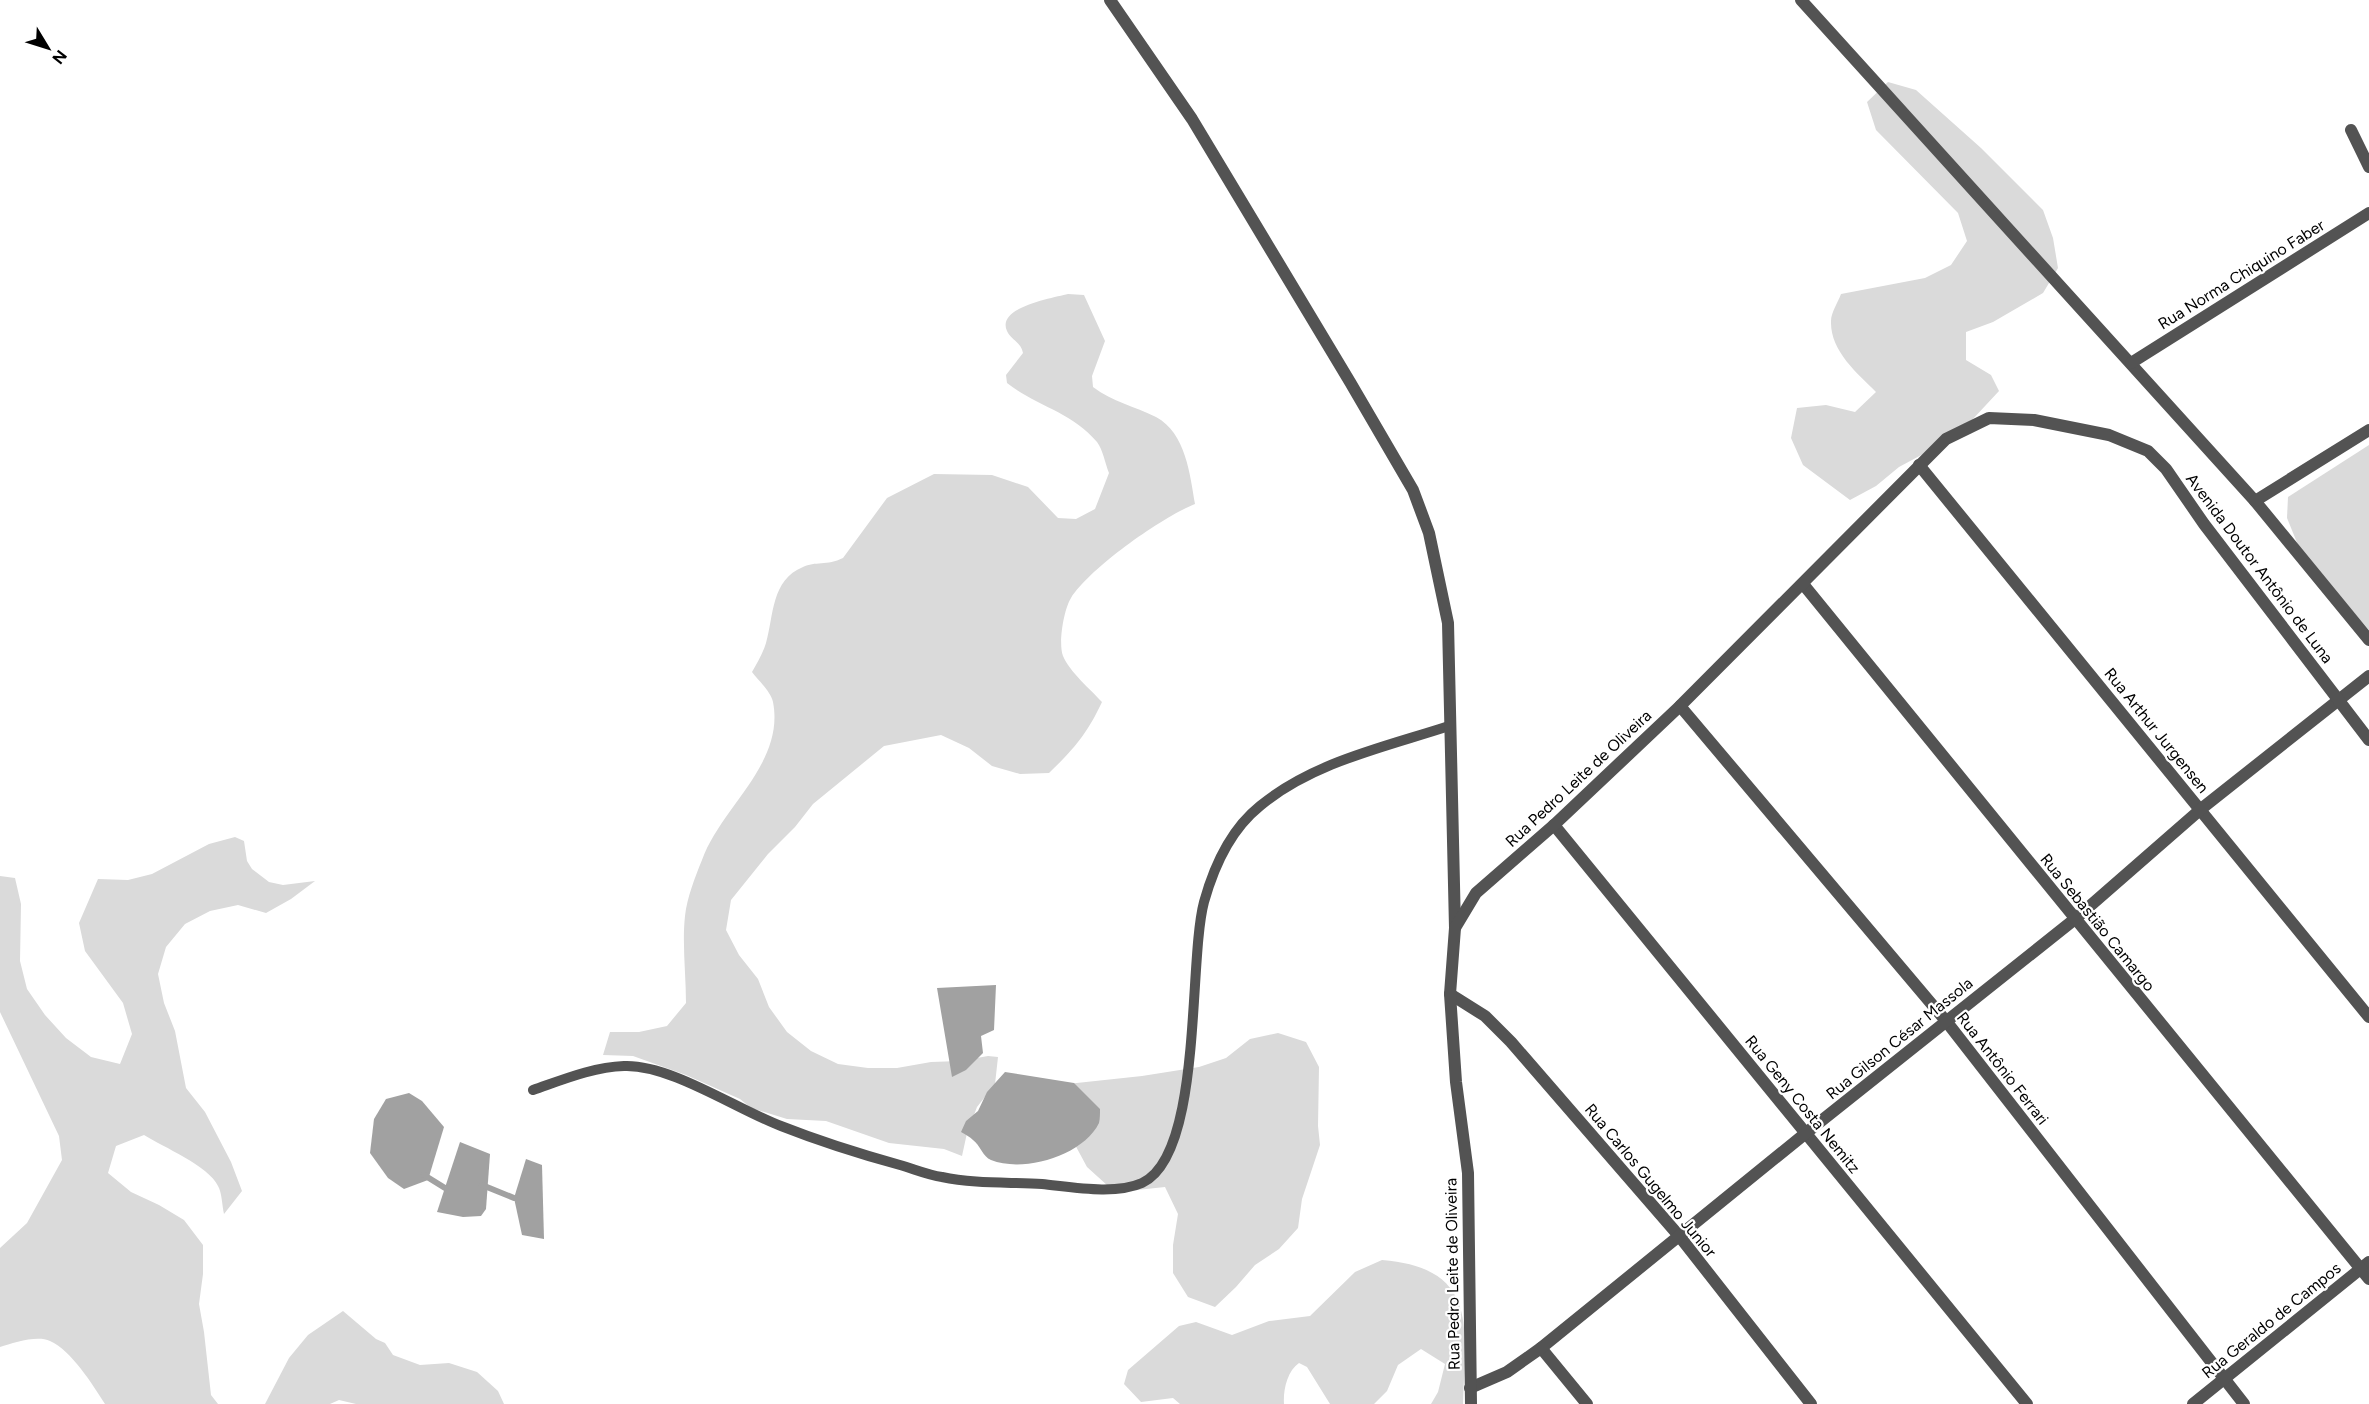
<svg xmlns="http://www.w3.org/2000/svg" width="2369" height="1404" font-family="Figtree,sans-serif">
	<style>
		.green { fill: #dadada }
		.water { fill: #a1a1a1 }
		.lines { fill: none; stroke-linecap: round; stroke-linejoin: round }
		.stream { stroke: #a1a1a1; stroke-width: 6 }
		.service { stroke: #535353; stroke-width: 10 }
		.minor { stroke: #535353; stroke-width: 12 }
		.tertiary { stroke: #535353; stroke-width: 12 }
		.labels { text-anchor: middle; stroke-width: 4.5; stroke-linejoin: round; paint-order: stroke }
		.street-label { font-size: 16px; fill: #000; stroke: #fff }
	</style>
	<rect width="100%" height="100%" fill="#fff"/>
	<g class="green">
		<path d="M1888,82L1916,90L1981,148L2043,210L2053,238L2058,268L2043,293L1993,322L1966,332V360L1991,375L1999,391L1972,420L1925,453L1899,467L1876,486L1850,500L1803,465L1791,438L1797,408L1826,405L1855,412L1876,392C1857,373 1830,351 1831,321C1831,313 1838,302 1841,294L1925,278L1951,265L1967,241L1958,213L1876,130L1867,102Z"/>
		<path d="M1068,294L1084,295L1105,341L1092,376L1093,387C1113,402 1134,406 1156,417C1186,433 1190,475 1195,504C1162,517 1090,568 1071,598C1064,609 1058,643 1063,656C1069,671 1091,690 1102,702C1087,734 1074,749 1049,773L1020,774L992,766L969,748L941,735L884,746L813,804L795,827L768,854L731,900L726,930L739,955L758,979L769,1007L787,1032L811,1051L838,1064L868,1068H897L931,1062L960,1061L988,1056L998,1057L995,1084L977,1107L967,1133L962,1156L944,1149L889,1143L826,1121L787,1119L751,1108L740,1099L686,1075L633,1056L603,1055L610,1032H639L667,1026L686,1003C686,975 682,944 685,916C687,898 695,877 702,860C721,807 785,764 773,702C771,692 758,680 752,672C757,663 763,653 766,643C774,615 771,580 803,567C815,561 827,566 843,558L887,498L934,474L992,475L1028,487L1058,518L1076,519L1095,509L1109,473C1105,463 1103,450 1097,442C1072,412 1036,406 1007,383L1006,375L1023,353C1021,342 1011,340 1007,331C996,307 1053,298 1068,294Z"/>
		<polygon points="2369,445 2369,630 2300,550 2287,518 2288,497"/>
		<path d="M235,837L244,841L247,861L252,869L269,882L283,885L315,881L291,899L266,913L238,905L210,911L185,924L166,947L158,974L164,1003L175,1031L186,1088L205,1112L231,1162L242,1191L224,1214C222,1205 222,1193 218,1186C209,1166 163,1147 144,1135L116,1146L108,1173L131,1192L159,1205L184,1220L203,1245V1274L199,1304L204,1332L211,1395L218,1404H105C93,1385 71,1350 50,1341C37,1335 13,1343 0,1347V1248L27,1223L62,1160L59,1136L0,1012V876L15,878L21,904L20,961L27,989L45,1015L66,1038L91,1057L120,1064L132,1034L123,1003L85,951L79,923L98,879L128,880L152,874L209,844Z"/>
		<polygon points="1278,1033 1306,1042 1319,1067 1318,1126 1320,1145 1302,1199 1298,1228 1279,1249 1255,1265 1236,1287 1215,1307 1188,1297 1173,1273 1173,1245 1178,1214 1165,1187 1137,1190 1108,1186 1087,1167 1073,1141 1058,1085 1142,1076 1199,1067 1226,1058 1250,1039"/>
		<path d="M1382,1260C1480,1268 1465,1329 1463,1404H1431L1438,1392L1445,1364L1421,1349L1398,1365L1387,1391L1374,1404H1330L1307,1367L1299,1363C1287,1371 1283,1391 1284,1404H1180L1173,1398L1141,1402L1124,1384L1128,1370L1179,1326L1196,1322L1232,1335L1269,1321L1310,1316L1355,1272Z"/>
		<polygon points="343,1311 376,1339 385,1343 393,1355 420,1365 449,1363 477,1372 498,1391 504,1404 356,1404 339,1400 330,1404 265,1404 289,1358 308,1335"/>
	</g>
	<g class="water">
		<polygon points="996,985 994,1030 981,1036 983,1053 966,1070 952,1077 937,988"/>
		<path d="M1005,1072L1074,1083L1100,1109C1100,1113 1100,1119 1099,1123C1083,1156 1023,1173 991,1160C983,1157 980,1145 973,1140C970,1137 965,1134 961,1132L966,1121L978,1111L987,1092Z"/>
		<polygon points="409,1093 422,1101 444,1127 428,1180 404,1189 388,1178 370,1153 374,1119 386,1099"/>
		<polygon points="460,1142 490,1154 486,1209 481,1216 463,1217 437,1212"/>
		<polygon points="526,1159 542,1165 544,1239 522,1235 514,1198"/>
	</g>
	<g class="lines">
		<g class="stream">
			<polyline points="424,1175 445,1188"/>
			<polyline points="482,1185 514,1198"/>
		</g>
		<path class="service" d="M533,1090C562,1080 593,1067 624,1066C670,1064 736,1109 781,1126C819,1141 860,1154 900,1165C914,1169 928,1175 942,1177C974,1184 1010,1182 1042,1184C1072,1187 1115,1195 1142,1183C1203,1155 1188,962 1204,902C1214,866 1230,830 1260,806C1313,762 1385,747 1449,726"/>
		<g class="minor">
			<polyline points="1110,0 1192,119 1350,382 1413,490 1429,533 1448,623 1455,928"/>
			<polyline points="1801,0 2255,501 2369,640"/>
			<polyline points="2351,130 2369,167"/>
			<polyline points="2131,363 2369,213"/>
			<polyline points="1919,465 2369,1017"/>
			<polyline points="2255,501 2369,430"/>
			<polyline points="1680,706 1946,1021 2244,1404"/>
			<polyline points="1554,825 2027,1404"/>
			<polyline points="1450,994 1485,1016 1511,1042 1680,1237 1811,1404"/>
			<polyline points="1541,1348 1587,1404"/>
			<polyline points="1470,1388 1507,1372 1541,1348 1806,1133 2075,919 2201,809 2369,676"/>
			<polyline points="2193,1404 2369,1262"/>
		</g>
		<g class="tertiary">
			<polyline points="1803,584 2369,1279"/>
			<polyline points="1471,1404 1468,1173 1456,1082 1450,994 1455,928 1476,893 1554,825 1680,706 1946,439 1989,418 2034,420 2109,435 2148,451 2166,469 2204,524 2369,740"/>
		</g>
	</g>
	<g class="labels">
		<g class="street-label">
			<text transform="translate(2241 274) rotate(-32)" y="6">Rua Norma Chiquino Faber</text>
			<text transform="translate(2260 568) rotate(53)" y="6">Avenida Doutor Antônio de Luna</text>
			<text transform="translate(2157 730) rotate(51)" y="6">Rua Arthur Jurgensen</text>
			<text transform="translate(1578 778) rotate(-43)" y="6">Rua Pedro Leite de Oliveira</text>
			<text transform="translate(2098 922) rotate(51)" y="6">Rua Sebastião Camargo</text>
			<text transform="translate(1899 1038) rotate(-39)" y="6">Rua Gilson César Massola</text>
			<text transform="translate(2003 1068) rotate(52)" y="6">Rua Antônio Ferrari</text>
			<text transform="translate(1803 1104) rotate(51)" y="6">Rua Geny Costa Nemitz</text>
			<text transform="translate(1651 1180) rotate(50)" y="6">Rua Carlos Gugelmo Junior</text>
			<text transform="translate(1452 1274) rotate(-91)" y="6">Rua Pedro Leite de Oliveira</text>
			<text transform="translate(2271 1320) rotate(-39)" y="6">Rua Geraldo de Campos</text>
		</g>
	</g>
	<g transform="translate(48 48) rotate(128)" stroke="#ffffff" stroke-width="4.5" paint-order="stroke">
	<path d="M0-4.5L10 22L0 15L-10 22Z" fill="#000000"/>
	<text y="-9" font-size="16" font-weight="bold" text-anchor="middle" fill="#000000">N</text>
	</g>
</svg>
